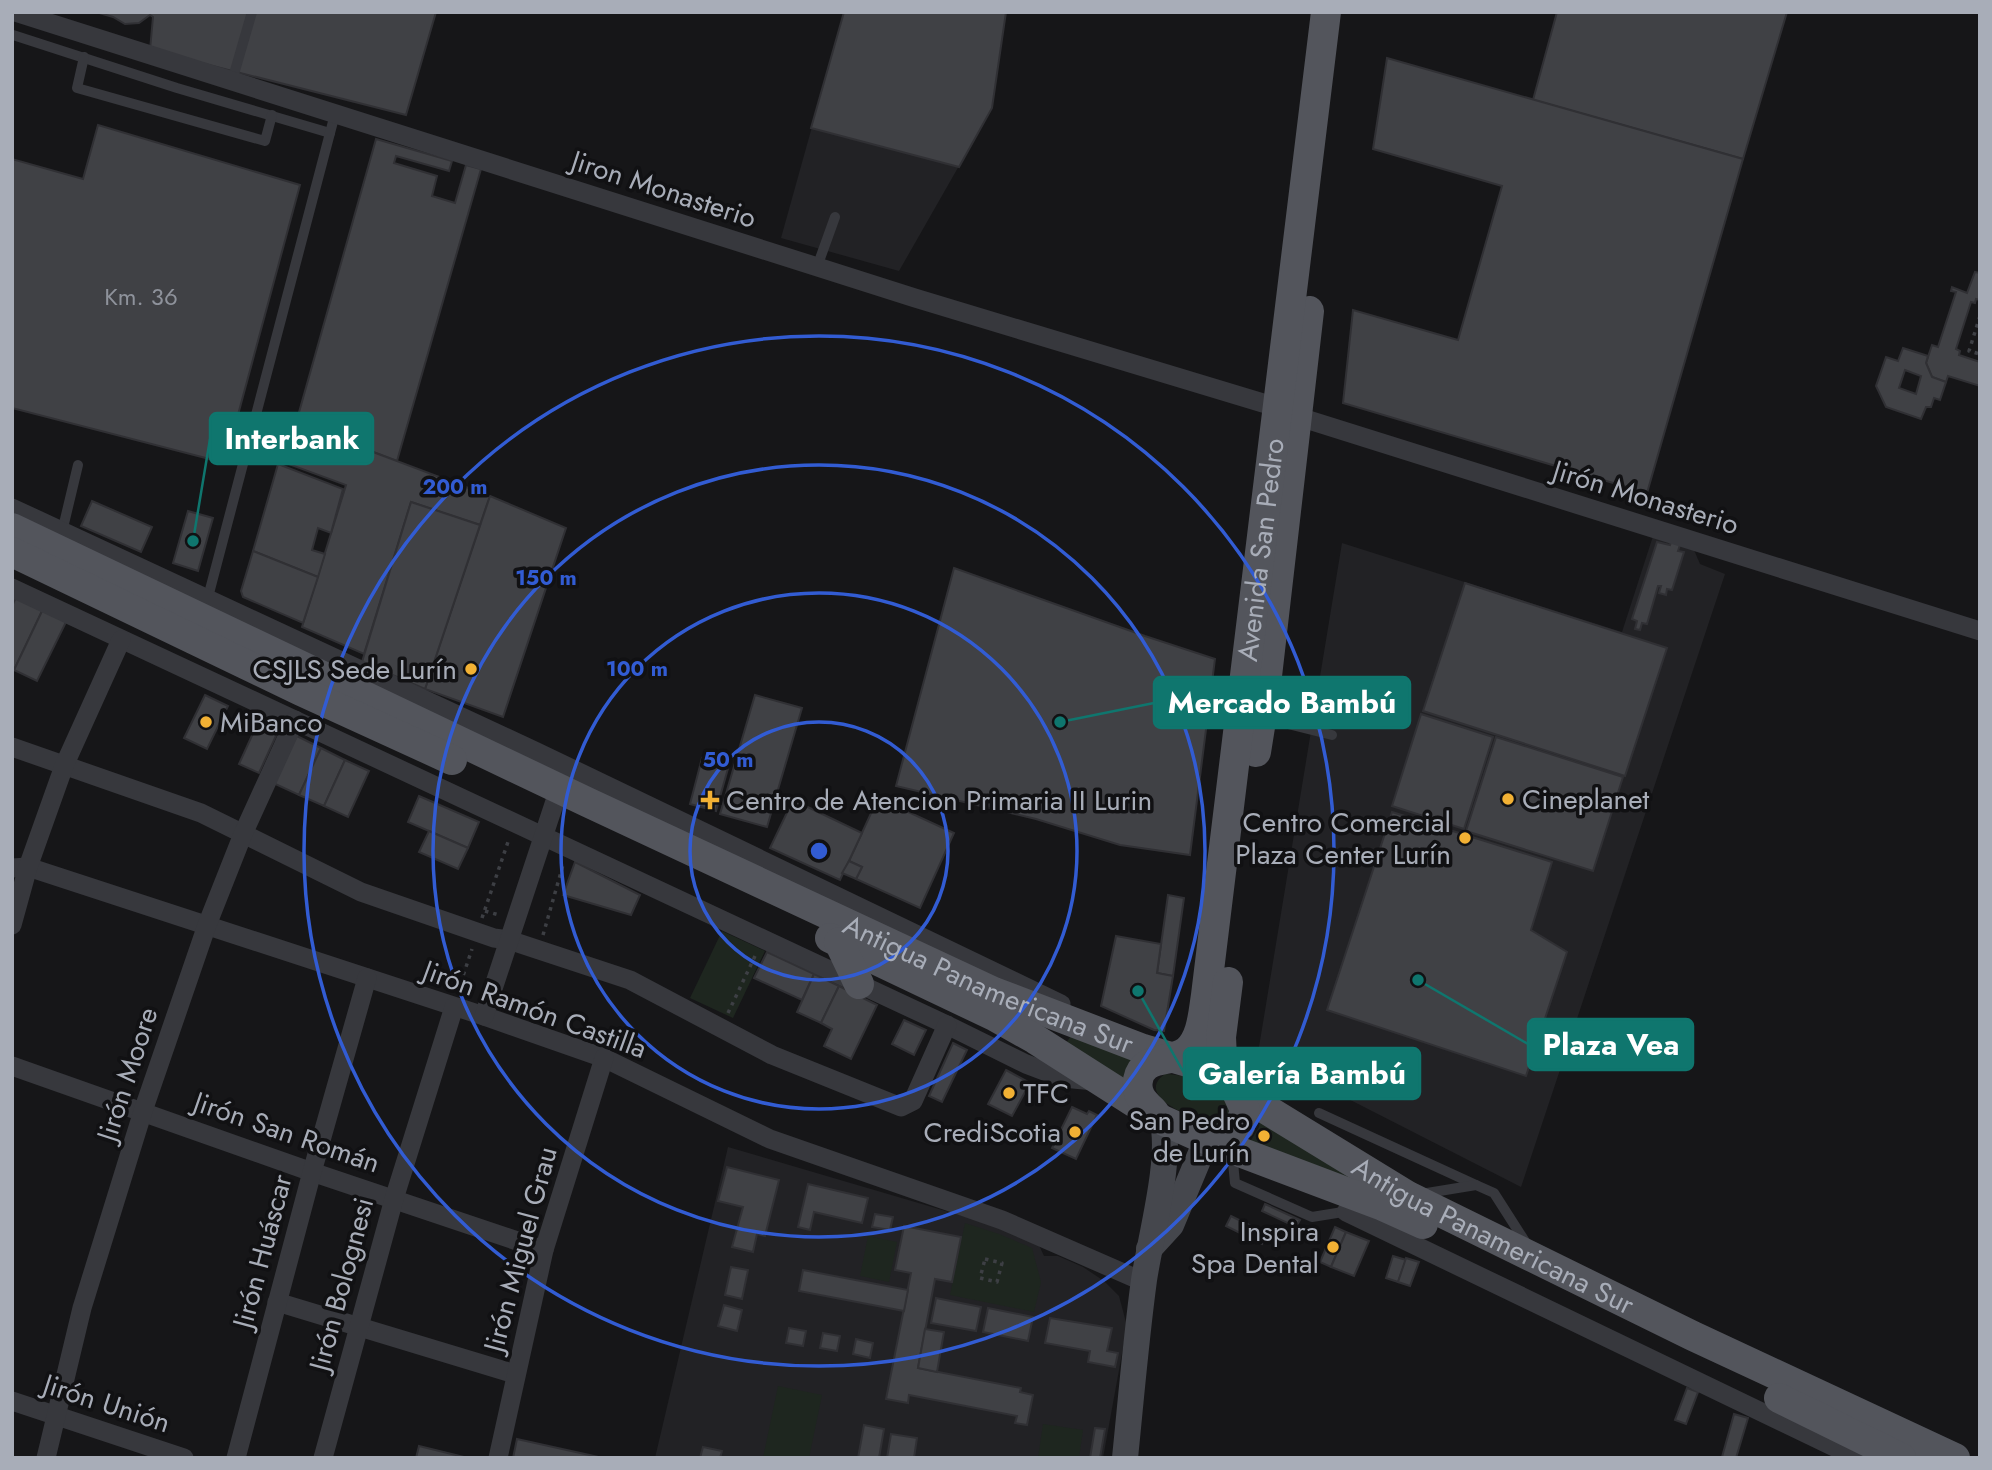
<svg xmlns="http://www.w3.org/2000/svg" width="1992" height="1470" font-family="Jost,sans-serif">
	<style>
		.built { fill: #222225 }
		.green { fill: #1e261f }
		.building { fill: #404145; stroke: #303034; stroke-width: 2; fill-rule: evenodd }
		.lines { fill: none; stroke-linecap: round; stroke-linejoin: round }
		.path { stroke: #3d3f44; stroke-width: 3.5; stroke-dasharray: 3.5 5; stroke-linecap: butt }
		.lane { stroke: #37383d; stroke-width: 10 }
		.street { stroke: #37383d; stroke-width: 19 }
		.secondary { stroke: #45474d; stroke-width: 26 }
		.primary { stroke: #53555c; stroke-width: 30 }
		.ring { fill: none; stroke: #325cd3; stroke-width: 3.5 }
		.poi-dot { fill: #f2b134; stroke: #111113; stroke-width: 2.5 }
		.labels { text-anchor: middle; stroke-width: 7; stroke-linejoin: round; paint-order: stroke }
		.number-label { font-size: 24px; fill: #8e929b }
		.street-label { font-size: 28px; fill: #a8adb8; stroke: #111113 }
		.poi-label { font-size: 28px; fill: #a8adb8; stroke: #111113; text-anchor: end }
		.centre { fill: #325cd3; stroke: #111113; stroke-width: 3.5 }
		.ring-label { font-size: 21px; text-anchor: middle; font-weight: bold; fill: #325cd3; stroke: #111113; stroke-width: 7; stroke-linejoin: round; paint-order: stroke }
		.leader { fill: none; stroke: #0f766e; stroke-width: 2.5 }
		.callout-dot { fill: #0f766e; stroke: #111113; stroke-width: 2.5 }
		.callout { fill: #0f766e; stroke: #0f766e; stroke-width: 2.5 }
		.callout-label { font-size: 30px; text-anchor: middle; font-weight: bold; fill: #fff }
	</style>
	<rect width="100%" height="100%" fill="#161618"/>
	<g class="built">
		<polygon points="844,12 1006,12 992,108 899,271 781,238"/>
		<polygon points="1654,533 1691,543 1700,564 1725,574 1521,1187 1270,1059 1259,1047 1342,543 1622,632"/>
		<polygon points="728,1147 990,1224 1038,1243 1044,1256 1058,1256 1083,1267 1104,1281 1119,1296 1127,1326 1103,1458 655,1458"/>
	</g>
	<g class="green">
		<polygon points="722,931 765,951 733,1018 690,998"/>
		<polygon points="1072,1034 1141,1055 1126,1085 1065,1045"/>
		<path d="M1165,1074C1190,1074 1219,1088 1233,1109L1223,1125C1205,1124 1130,1098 1165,1074Z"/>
		<polygon points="1260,1117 1382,1195 1247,1147 1259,1127"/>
		<polygon points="965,1223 999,1234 1032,1248 1041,1282 1034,1312 950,1295"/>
		<polygon points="868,1236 897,1242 889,1282 860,1276"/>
		<polygon points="778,1386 822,1395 809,1458 763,1458"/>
		<polygon points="1043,1424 1083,1430 1079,1458 1038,1458"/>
	</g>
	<g class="building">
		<polygon points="96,12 436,12 406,115 150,50 153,17 150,15 139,23 125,24 113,17"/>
		<polygon points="844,12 1006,12 992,108 959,167 811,128"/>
		<polygon points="1557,12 1787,12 1743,159 1533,100"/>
		<polygon points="1387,58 1743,159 1647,493 1343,403 1353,310 1458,340 1502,186 1373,149"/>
		<polygon points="98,125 300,185 225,463 12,408 12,159 83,179"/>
		<polygon points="376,139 452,161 449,171 396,156 394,163 437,176 432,196 455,203 466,165 481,169 397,461 296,423"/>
		<polygon points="1975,272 1980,273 1980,300 1976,299 1975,303 1971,302 1956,349 1960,351 1959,355 1980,362 1980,386 1948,376 1946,382 1932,377 1926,363 1932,345 1938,347 1956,292 1951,291 1952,287 1967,293"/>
		<path d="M1903,348L1928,356L1926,363L1932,377L1946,382L1940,400L1934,398L1931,407H1926L1921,419L1886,407L1876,386L1886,357L1898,361ZM1905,370L1921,376L1916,394L1899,388Z"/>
		<polygon points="296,423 490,496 480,525 411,502 364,654 302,627 346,485 283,462"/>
		<polygon points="278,464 343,489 331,533 318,528 312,550 325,554 318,577 253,551"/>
		<polygon points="490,496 566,528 503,717 425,689"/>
		<polygon points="92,501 152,527 141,552 81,526"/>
		<polygon points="411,502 480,525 425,689 362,662"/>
		<polygon points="188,511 213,518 198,571 173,563"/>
		<polygon points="1672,539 1681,542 1678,551 1684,552 1672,590 1667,589 1666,595 1659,593 1661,586 1658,586 1647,624 1642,623 1640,630 1635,629 1637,621 1632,619 1657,542 1670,545"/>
		<polygon points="253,551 318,577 303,623 243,597 241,591"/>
		<polygon points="954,568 1145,636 1215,659 1190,855 1120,845 1036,819 896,786"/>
		<polygon points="1465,583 1667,648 1625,776 1423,711"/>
		<polygon points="16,597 43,609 14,670 12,669 12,606"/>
		<polygon points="43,609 67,620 37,681 14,670"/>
		<polygon points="205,695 228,706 207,749 184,738"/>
		<polygon points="755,695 802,708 767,827 720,814"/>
		<polygon points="1421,714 1493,737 1464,829 1392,806"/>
		<polygon points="260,718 280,727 259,773 239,764"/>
		<polygon points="297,736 321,748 299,795 271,782"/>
		<polygon points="1496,737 1623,777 1593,871 1466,831"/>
		<polygon points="321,748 345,760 324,806 299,795"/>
		<polygon points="702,758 729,765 716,811 690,804"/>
		<polygon points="345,760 369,771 348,817 324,806"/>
		<polygon points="419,796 479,822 468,848 408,822"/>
		<polygon points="878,798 954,833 920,908 856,879 862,867 849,861"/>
		<polygon points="793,800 862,833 840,880 770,848"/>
		<polygon points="1392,812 1552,862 1531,930 1567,952 1526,1076 1327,1010"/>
		<polygon points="429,831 468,848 458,869 419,852"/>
		<polygon points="849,861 862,867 856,879 842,873"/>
		<polygon points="575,862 640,895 631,915 563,895"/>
		<polygon points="1168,895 1184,898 1173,976 1157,973"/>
		<polygon points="1116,936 1161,944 1157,973 1173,976 1164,1031 1154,1030 1101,1006"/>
		<polygon points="767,952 814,974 802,1000 754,978"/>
		<polygon points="814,974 839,986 821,1023 797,1012"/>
		<polygon points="839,986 877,1005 851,1059 824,1046 832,1029 821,1023"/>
		<polygon points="904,1020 926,1030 914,1055 892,1044"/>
		<polygon points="953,1043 967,1050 942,1102 929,1096"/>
		<polygon points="1006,1070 1030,1083 1012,1116 988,1104"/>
		<polygon points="1072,1107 1087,1114 1089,1111 1097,1115 1076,1159 1052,1148"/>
		<polygon points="727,1167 779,1180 765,1236 757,1234 753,1252 732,1247 743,1207 718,1201"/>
		<polygon points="808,1184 868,1198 862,1223 814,1212 810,1230 798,1227"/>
		<polygon points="1265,1204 1300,1220 1296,1227 1262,1211"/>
		<polygon points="875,1214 893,1217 890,1230 872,1227"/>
		<polygon points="1231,1216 1267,1234 1262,1244 1226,1226"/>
		<polygon points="904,1226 961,1237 952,1282 935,1279 918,1368 1021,1388 1020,1392 1033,1395 1027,1425 1015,1423 1017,1416 909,1395 908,1403 886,1399 911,1273 895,1270"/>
		<polygon points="1335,1227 1346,1232 1331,1267 1320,1262"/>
		<polygon points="1346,1232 1369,1241 1354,1276 1331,1267"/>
		<polygon points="1393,1256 1406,1260 1398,1282 1386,1278"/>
		<polygon points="1406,1258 1419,1262 1410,1286 1398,1282"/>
		<polygon points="731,1267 748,1270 742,1299 725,1295"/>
		<polygon points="803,1270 908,1290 904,1311 799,1291"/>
		<polygon points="936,1298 981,1307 976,1331 931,1323"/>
		<polygon points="724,1305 742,1310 737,1331 718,1326"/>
		<polygon points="988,1308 1033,1317 1028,1341 983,1332"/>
		<polygon points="1050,1318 1112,1328 1107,1351 1118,1353 1115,1367 1088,1362 1090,1351 1045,1343"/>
		<polygon points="789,1328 806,1331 803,1346 786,1343"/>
		<polygon points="925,1329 944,1332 937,1372 918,1368"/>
		<polygon points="823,1333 840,1336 837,1351 820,1348"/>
		<polygon points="856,1339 873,1343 870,1358 853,1354"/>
		<polygon points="1687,1388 1698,1392 1686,1424 1675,1420"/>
		<polygon points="1734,1414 1748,1418 1736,1458 1726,1458 1722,1457"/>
		<polygon points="864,1425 884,1429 879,1458 858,1458"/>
		<polygon points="1095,1428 1105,1429 1100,1458 1090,1458"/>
		<polygon points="891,1434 917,1438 914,1458 887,1458"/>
		<polygon points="517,1439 603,1458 513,1458"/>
		<polygon points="419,1446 468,1458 416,1458"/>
		<polygon points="703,1447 722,1451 720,1458 700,1458"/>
	</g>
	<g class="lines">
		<g class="path">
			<polyline points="1980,316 1969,351 1980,354"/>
			<polyline points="485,911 499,915"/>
			<polyline points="482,918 509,839"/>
			<polyline points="543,935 563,865"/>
			<polyline points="458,991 472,949"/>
			<polyline points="728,1013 756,954"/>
			<polygon points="985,1259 1002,1263 997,1282 980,1278"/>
		</g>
		<g class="lane">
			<polyline points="13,35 177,88 330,133"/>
			<polyline points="84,57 77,88 265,141 272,115"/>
			<polyline points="232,81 252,12"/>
			<polyline points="817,267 835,217"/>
			<polyline points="62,532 78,465"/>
			<polyline points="207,601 335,114"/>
			<polyline points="1269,708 1288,724 1332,735"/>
			<polyline points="1319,1113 1476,1185"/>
			<polyline points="1232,1152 1235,1183 1312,1217 1349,1211"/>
			<polyline points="1421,1194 1476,1185 1494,1193 1526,1243"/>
		</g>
		<g class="street">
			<polyline points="15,12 915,298 1276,407 1296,416 1980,631"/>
			<polyline points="12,508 535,751 1061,1004"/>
			<polyline points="12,588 947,1025 1026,1064 1063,1078 1094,1081"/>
			<polyline points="12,747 201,813 361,892 494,938 509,940 630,980 772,1055 901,1107 913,1101 947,1025"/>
			<polyline points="12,868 28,867 484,1016 604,1058 770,1139 1002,1220 1144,1282"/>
			<polyline points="12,925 28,867 64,766 121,640"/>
			<polyline points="484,1016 559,789"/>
			<polyline points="12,1066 312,1172 544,1250"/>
			<polyline points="1346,1212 1857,1458"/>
			<polyline points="277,1302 515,1374"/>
			<polyline points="12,1401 184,1458"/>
			<polyline points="46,1458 82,1308 143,1111 207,925 243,834 295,720"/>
			<polyline points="236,1458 312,1172 367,978"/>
			<polyline points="323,1458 394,1199 454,1007"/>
			<polyline points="498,1458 544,1250 604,1058"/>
		</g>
		<g class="secondary">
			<polyline points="1149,1249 1171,1225 1201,1153 1208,1145 1217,1142"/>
			<path d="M1125,1458C1131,1399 1136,1339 1144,1280C1150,1239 1173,1156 1162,1120"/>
		</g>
		<g class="primary">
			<path id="s1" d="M12,528L587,802L994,992L1143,1049L1205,1067L1216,1073L1238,1092L1408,1196L1693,1336L1955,1458"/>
			<polyline points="12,552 301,691 452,760"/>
			<polyline points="1256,752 1264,702 1309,311"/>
			<polyline points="830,938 994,1016 1035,1039 1162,1120 1200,1137 1383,1206 1423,1224"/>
			<polyline points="839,942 859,984"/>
			<path id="s2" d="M1154,1112C1145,1103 1135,1095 1138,1080C1143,1054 1171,1064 1187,1051C1202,1038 1203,1014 1206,995L1326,12"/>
			<polyline points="1217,1142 1240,1126 1245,1110 1222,1059 1221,1037 1228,982"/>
			<polyline points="1779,1398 1901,1458"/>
		</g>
	</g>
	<g class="ring">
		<circle cx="819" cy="851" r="129"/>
		<circle cx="819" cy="851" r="258"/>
		<circle cx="819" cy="851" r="386"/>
		<circle cx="819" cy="851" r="515"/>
	</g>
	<g class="poi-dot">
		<circle cx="471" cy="669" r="7"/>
		<circle cx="206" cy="722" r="7"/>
		<circle cx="1508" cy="799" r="7"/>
		<path d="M706.5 789.5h7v7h7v7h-7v7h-7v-7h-7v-7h7z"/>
		<circle cx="1465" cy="838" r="7"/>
		<circle cx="1009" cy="1093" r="7"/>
		<circle cx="1075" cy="1132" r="7"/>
		<circle cx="1264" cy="1136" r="7"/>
		<circle cx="1333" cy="1247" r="7"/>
	</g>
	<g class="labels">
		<g class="number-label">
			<text x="141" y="305">Km. 36</text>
		</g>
		<g class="street-label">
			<text transform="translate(664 189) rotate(18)" y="10">Jiron Monasterio</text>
			<text transform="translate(1646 497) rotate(17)" y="10">Jirón Monasterio</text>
			<text dy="10" stroke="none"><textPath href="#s2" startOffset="607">Avenida San Pedro</textPath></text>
			<text dy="10" stroke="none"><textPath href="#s1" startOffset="1078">Antigua Panamericana Sur</textPath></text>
			<text transform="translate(535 1009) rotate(20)" y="10">Jirón Ramón Castilla</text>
			<text transform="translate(127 1074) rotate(-72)" y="10">Jirón Moore</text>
			<text transform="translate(287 1132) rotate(19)" y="10">Jirón San Román</text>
			<text dy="10" stroke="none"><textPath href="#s1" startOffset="1645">Antigua Panamericana Sur</textPath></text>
			<text transform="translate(520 1249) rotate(-75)" y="10">Jirón Miguel Grau</text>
			<text transform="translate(262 1251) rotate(-75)" y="10">Jirón Huáscar</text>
			<text transform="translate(341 1284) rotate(-75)" y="10">Jirón Bolognesi</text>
			<text transform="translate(107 1403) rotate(18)" y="10">Jirón Unión</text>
		</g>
		<g class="poi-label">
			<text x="457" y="679">CSJLS Sede Lurín</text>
			<text x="220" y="732" text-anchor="start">MiBanco</text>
			<text x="1522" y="809" text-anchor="start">Cineplanet</text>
			<text x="726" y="810" text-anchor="start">Centro de Atencion Primaria II Lurin</text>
			<text x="1451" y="832">Centro Comercial<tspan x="1451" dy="32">Plaza Center Lurín</tspan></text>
			<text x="1023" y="1103" text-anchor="start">TFC</text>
			<text x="1250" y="1130">San Pedro<tspan x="1250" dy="32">de Lurín</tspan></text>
			<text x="1061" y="1142">CrediScotia</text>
			<text x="1319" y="1241">Inspira<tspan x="1319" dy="32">Spa Dental</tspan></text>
		</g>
	</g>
	<circle cx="819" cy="851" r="10" class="centre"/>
	<g class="ring-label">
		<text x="455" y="494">200 m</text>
		<text x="546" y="585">150 m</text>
		<text x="637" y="676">100 m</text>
		<text x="728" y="767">50 m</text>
	</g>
	<path class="leader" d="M193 541L210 439M1060 722L1154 703M1418 980L1528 1044M1138 991L1184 1073"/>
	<g class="callout-dot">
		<circle cx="193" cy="541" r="7"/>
		<circle cx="1060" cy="722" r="7"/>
		<circle cx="1418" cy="980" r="7"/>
		<circle cx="1138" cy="991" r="7"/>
	</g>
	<g class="callout">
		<rect x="210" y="413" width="163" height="51" rx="7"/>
		<rect x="1154" y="677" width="256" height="51" rx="7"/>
		<rect x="1528" y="1019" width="165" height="51" rx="7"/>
		<rect x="1184" y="1048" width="236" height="51" rx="7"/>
	</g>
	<g class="callout-label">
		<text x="292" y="449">Interbank</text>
		<text x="1282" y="713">Mercado Bambú</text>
		<text x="1611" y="1055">Plaza Vea</text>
		<text x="1302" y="1084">Galería Bambú</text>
	</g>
	<rect width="1992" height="1470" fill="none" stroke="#a8adb8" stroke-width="28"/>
</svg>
